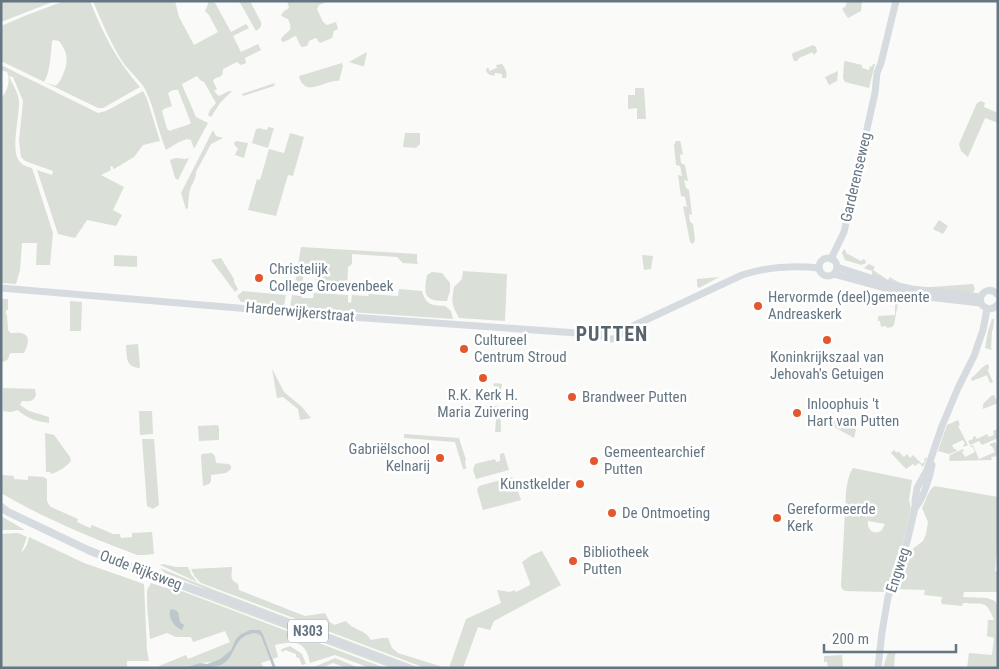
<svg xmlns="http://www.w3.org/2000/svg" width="999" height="669" font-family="'Roboto Condensed',sans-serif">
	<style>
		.green { fill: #dadfd7; fill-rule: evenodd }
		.water { fill: #bbc7cb }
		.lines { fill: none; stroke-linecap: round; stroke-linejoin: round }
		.secondary { stroke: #d6dbdf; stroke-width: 7 }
		.primary { stroke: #d6dbdf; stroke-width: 8 }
		.poi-dot { fill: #e4572e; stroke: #fff; stroke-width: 2 }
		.labels { text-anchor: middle; stroke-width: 5; stroke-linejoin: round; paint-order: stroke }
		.shield { fill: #fff; stroke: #939fa8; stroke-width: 1 }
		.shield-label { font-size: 14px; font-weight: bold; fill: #657683 }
		.street-label { font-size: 15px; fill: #657683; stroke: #fff }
		.poi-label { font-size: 15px; fill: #657683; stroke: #fff; text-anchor: start }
		.district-label { font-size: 20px; font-weight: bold; letter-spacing: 1px; fill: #57646e; stroke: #fff }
	</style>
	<rect width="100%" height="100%" fill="#fafaf8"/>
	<g class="green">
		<polygon points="1,1 55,1 1,22"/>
		<path d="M64,1H90C103,34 117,61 140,87L103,108H98L1,61V26L27,15ZM54,40L59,41C67,51 69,60 64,72C62,77 60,82 56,86L44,82C50,74 51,52 52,41Z"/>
		<path d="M93,1H175L179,17L194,45L218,32L209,15L205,11L208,4V1H214L231,32L246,24L249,28L233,36L241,52L258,44L261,50L245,58L246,63L241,65L237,62L223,69C223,77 221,76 214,79L213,81L217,89L214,91L219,96L229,91H232L220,103L211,117L208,115L210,110L216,103L204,82L200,80L197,76L182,84L183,87L196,117L208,123L194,149L191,140L187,139L179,142L166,150C158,131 155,110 146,91C141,81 131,73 124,64C111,44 102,23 93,1ZM173,90H178L191,123C188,126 175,128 170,131L167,129L162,111L164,109L172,106L168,93Z"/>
		<path d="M239,1H250L261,22C262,27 259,29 256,31Z"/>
		<path d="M287,1H328L319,5L317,9L323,22L327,25L336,22L338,29L334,31L332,38L320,43L316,38L309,41L307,46L302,47L300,45L296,36C291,37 287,42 282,42L281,39C288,29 294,33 288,19L283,17L281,15L284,11L289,8Z"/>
		<polygon points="847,1 862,1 861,11 848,18 842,9 846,6"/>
		<polygon points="813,45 816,47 817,51 816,53 813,55 813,52 799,58 797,61 794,61 792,55 793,53"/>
		<polygon points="367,52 364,66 362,66 349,62"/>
		<polygon points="845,61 862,65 862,68 869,70 870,66 872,67 873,64 875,64 869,88 845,82 843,78 844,63"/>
		<path d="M342,63L343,66L339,81C329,79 310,94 303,84C302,84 299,77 299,76Z"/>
		<path d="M502,64C505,67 508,74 506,78H502V74L495,73L494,76C490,75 487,74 486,70L487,68H489V71L497,68L496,65Z"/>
		<path d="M1,65L98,113L106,111L143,91L147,99L160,141L143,145L134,157L114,169L112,166L110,167L111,170L101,175L124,187L113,210L122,215L116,226L87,220L75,238L58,234L37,170L52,175L53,171L25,161L21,157L19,141L23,101L13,77L9,76C12,84 19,93 19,102C20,115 9,154 21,163C24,166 28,167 32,168L53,233L50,265H36L37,243H22L20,270L16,284L1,283V98C7,93 11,80 7,72L4,71H1Z"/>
		<polygon points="838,71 837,81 829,85 825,77"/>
		<polygon points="275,83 274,86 243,96 242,94"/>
		<polygon points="635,88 644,88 646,119 637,119 637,108 628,109 628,95 635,95"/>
		<polygon points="981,101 985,103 984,107 998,113 998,123 985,118 968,157 961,151 959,144 977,103"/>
		<polygon points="268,127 274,128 268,148 252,143 256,129 258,129 258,128 267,130"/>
		<path d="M213,130L216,136L223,138L211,144L196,172C196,180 192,183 190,190C189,193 188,205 188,208L186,209L181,193Z"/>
		<polygon points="290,133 304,137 293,176 288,175 276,216 248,210 257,179 260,180 269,149 284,153"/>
		<polygon points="405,133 420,133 420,144 416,148 403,147"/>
		<polygon points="236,141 248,143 244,158 235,155 238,148 235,146 234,143"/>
		<polygon points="676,141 680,141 681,144 683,155 680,154 681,163 685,165 688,181 684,180 686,188 689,190 692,215 689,214 690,222 693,224 695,240 693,244 690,242 683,206 687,207 685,197 681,196 678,175 682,176 680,166 676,165 674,145"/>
		<polygon points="176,158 185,159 189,158 178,180 175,178 170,160"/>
		<polygon points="939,220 948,226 943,234 933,229"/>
		<polygon points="301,247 417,254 417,261 418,264 403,263 397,257 352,254 352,264 348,267 347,291 315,288 316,272 304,271 301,290 294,290"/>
		<polygon points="844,249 846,251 846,253 861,261 863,259 865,260 866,263 861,265 845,260 842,253"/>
		<polygon points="114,255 137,256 137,267 114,266"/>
		<polygon points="642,255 653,256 651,269 644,270"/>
		<polygon points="221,258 234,279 234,282 238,289 235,292 211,260"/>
		<path d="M869,264L875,267L873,270L888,280L890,277C899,283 906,287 917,288L973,284L975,289L972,294C937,291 905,289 872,276V271L864,268Z"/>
		<path d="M463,271L507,274L505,321L459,318C452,304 451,303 454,287L462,279Z"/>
		<path d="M432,272L442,273L450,283V291L447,301C425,301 423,296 427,275Z"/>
		<polygon points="719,277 699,288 697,286 697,279"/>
		<path d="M399,289L422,291C426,305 431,305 445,306L451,311L453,319L290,308L292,295L301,296L302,298H313L314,293L348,295V302L351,303L352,295L368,296L369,294L398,296Z"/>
		<polygon points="243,291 286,295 284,306 241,302 237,296"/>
		<path d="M2,299H8V310H6V314L7,315L8,330L11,333C15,333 20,332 24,334C31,337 27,348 24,353H11L9,355C9,360 6,361 1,362Z"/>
		<polygon points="70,301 82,302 81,331 70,331"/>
		<polygon points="895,302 898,303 894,325 892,327 887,328 886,326 881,327 880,321 878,321 878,316 895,315"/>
		<polygon points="992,319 994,319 993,329 992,331 991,348 993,350 985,348 988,331"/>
		<path d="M138,344L140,368C125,367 127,357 126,345Z"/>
		<path d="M988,364L989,367L988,371L993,382L990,383L987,375L972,381L971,378C979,373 979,368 988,364Z"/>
		<polygon points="272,369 284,392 301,406 311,418 300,420 298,409 283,397 277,398"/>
		<polygon points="495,383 502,384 500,398 499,400 490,399 490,395 487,395 489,392 491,394 496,391 496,388 493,385"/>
		<path d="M3,388L35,389L36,395C33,403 28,401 22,401L20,405L29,411L49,417V423C37,421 27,419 18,410L11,412L3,411Z"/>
		<polygon points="994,395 998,403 983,409 983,404 991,396"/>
		<polygon points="487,406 497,406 500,408 501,432 495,432 497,410 487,409"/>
		<polygon points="139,411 152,411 153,434 140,435"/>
		<polygon points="852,417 853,427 856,430 854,438 825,422 827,419"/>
		<polygon points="958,420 960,425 958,426 968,445 964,447 963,445 965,444 963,440 952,445 954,449 956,449 957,451 949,454 938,451 947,425"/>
		<polygon points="218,425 218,426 219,427 219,440 199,441 198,426"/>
		<polygon points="998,429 998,438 982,445 979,441 970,445 968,441 973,439 973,437 975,436 977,439 987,434 989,437 994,435 993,431"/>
		<path d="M45,433L54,435L70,457L71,461C66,467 58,472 51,474L50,472H46Z"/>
		<polygon points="404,434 459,438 466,460 465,461 466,469 463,469 455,442 404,438"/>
		<polygon points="142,439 154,439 159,505 153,509 147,506"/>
		<polygon points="995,442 998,447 998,456 991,457 992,460 949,461 950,455 963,449 964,451 962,452 965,457 975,452 973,447 971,447 970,446 973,445 979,459 995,452 992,446 990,446 990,444"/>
		<polygon points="894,450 897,453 898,451 904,457 907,454 910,458 913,455 922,464 925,461 924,459 925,458 927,458 923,467 919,463 915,466 913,464 906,469 891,453"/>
		<polygon points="212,453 215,456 216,463 229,464 231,466 231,469 226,473 211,475 211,481 209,484 203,486 201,456 202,454"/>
		<polygon points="504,453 509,470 476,479 473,470 475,464 495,459 496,462 500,461 500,454"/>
		<path d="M853,468L912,480L909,500L911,509L904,539L898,560L886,591L883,592L845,591L842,589L841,586L846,493C847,485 848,475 853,468ZM868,521L885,524L882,530L879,532C872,534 867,529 868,521Z"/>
		<path d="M1,475L14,476V479L28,480V476L43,477L47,479V501L49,505L51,507L78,519L77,522L90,528L92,525L113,534H120L121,538L132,537V533L152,532L154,554L144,555H137C90,537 45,519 1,493Z"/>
		<polygon points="511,477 514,479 521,500 483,510 477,490 479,486"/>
		<path d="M935,486L998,497V539L995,571L998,572V592H964L963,597L987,598L995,601L998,606V668H967L969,653L992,655L994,638L987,636L988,620H994C986,598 983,605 963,603L962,606L942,604L941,601L942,597L924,595L925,590L894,589L906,554L923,541L926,534L928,522L922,508C926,501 928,489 935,486Z"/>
		<polygon points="1,516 25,530 1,530"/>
		<path d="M18,533L27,537L21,553C26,548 28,543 29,537L84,563L144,584L147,651L149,661H127V668H1V534Z"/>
		<polygon points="542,551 561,585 494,621 490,630 478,627 463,668 449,668 466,619 501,603 497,590 510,592 514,590 516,592 530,585 530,583 522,562 532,555"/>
		<polygon points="163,564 176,567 188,567 191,574 197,582 160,565"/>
		<path d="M232,567C232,576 229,579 238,584L239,590L305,616L325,613L330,622L334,625L346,621C354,631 365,629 371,640L382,638H388L392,648L398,653L446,668H425L201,583L195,577L191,569Z"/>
		<path d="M160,568L212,589L420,668H412L297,625C287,618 276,614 263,612L165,573Z"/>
		<polygon points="156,578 398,668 391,668 183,590 166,586 152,581"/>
		<path d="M151,583L166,588L179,590L208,601L385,668H370L335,655L310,663C306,641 295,640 275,645L278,657L273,659L263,634L261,632L253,630H250L241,634L231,650L220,659L212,662L200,663L184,668H159V666L186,655L188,659L230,642L225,631L193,642L191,637H176L167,633L150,639L147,605V590Z"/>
		<polygon points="254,632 258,633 261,636 270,660 261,663 264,668 211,668 223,664 240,639 243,636"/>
		<polygon points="290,646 302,654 306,664 302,665 299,658 296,657 296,654 285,650 283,652 281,651 282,649"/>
		<polygon points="888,652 898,653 895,654 894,668 883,668"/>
		<polygon points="842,655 843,668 828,668 827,662 824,662 824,656"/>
		<polygon points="335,658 359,668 347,668 333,663 321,668 312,668"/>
	</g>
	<g class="water">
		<path d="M173,609L178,612L180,622L184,625L182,630C175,627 168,619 170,610Z"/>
		<path d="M250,630H260L263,634L276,668H273L261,636C257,633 255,632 250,634C232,639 236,658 221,665C210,669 196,668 184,668L200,663L207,664L220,659L231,650L236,639L241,634Z"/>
	</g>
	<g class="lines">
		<g class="secondary">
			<circle cx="828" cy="267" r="9"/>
			<polyline points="831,259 844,232 875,93 877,73 881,63 896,1"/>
			<polyline points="837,267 889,284 912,289 980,297"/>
			<polyline points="834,274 904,293 919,296 980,303"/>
			<polyline points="1,288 322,315 577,333 600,332"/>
			<path d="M998,295C991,287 982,290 980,300C982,309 992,312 998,304"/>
			<path d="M600,332C603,340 613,340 619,337L620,332"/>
			<path d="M600,332L602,328C608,326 615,327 620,332"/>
			<path d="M620,332L742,275C767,267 792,265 819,268"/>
			<path d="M915,508C923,500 930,476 932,465"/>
			<polyline points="878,668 882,632 888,597 907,542 915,508 915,501 917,488 927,470 942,426 958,388 974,356 983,330 987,309"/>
		</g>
		<polyline class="primary" points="1,507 8,512 88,550 140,571 201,592 210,594 406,668"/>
	</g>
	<g class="poi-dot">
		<circle cx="259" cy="278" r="5"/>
		<circle cx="758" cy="306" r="5"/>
		<circle cx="827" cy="340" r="5"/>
		<circle cx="464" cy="349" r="5"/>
		<circle cx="483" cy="378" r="5"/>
		<circle cx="572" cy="397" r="5"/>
		<circle cx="797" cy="413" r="5"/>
		<circle cx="440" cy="458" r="5"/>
		<circle cx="594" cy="461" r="5"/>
		<circle cx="580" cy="484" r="5"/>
		<circle cx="612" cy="513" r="5"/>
		<circle cx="777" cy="518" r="5"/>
		<circle cx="573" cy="561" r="5"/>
	</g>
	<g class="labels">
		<rect class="shield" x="288" y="619.5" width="40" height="23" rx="4"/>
		<g class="shield-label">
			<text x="308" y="636">N303</text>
		</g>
		<g class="street-label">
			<text transform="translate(856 177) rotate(-77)" y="5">Garderenseweg</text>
			<text transform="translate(300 312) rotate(5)" y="5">Harderwijkerstraat</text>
			<text transform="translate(141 570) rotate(21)" y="5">Oude Rijksweg</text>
			<text transform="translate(898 570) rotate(-72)" y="5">Engweg</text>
		</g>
		<g class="poi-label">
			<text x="269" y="274">Christelijk<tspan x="269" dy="17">College Groevenbeek</tspan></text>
			<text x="768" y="302">Hervormde (deel)gemeente<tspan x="768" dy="17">Andreaskerk</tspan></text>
			<text x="474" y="345">Cultureel<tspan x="474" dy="17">Centrum Stroud</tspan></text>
			<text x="827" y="362" text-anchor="middle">Koninkrijkszaal van<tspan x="827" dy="17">Jehovah's Getuigen</tspan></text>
			<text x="483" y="400" text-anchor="middle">R.K. Kerk H.<tspan x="483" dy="17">Maria Zuivering</tspan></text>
			<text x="582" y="402">Brandweer Putten</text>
			<text x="807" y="409">Inloophuis 't<tspan x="807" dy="17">Hart van Putten</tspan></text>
			<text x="430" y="454" text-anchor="end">Gabriëlschool<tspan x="430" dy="17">Kelnarij</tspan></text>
			<text x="604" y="457">Gemeentearchief<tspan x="604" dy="17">Putten</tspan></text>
			<text x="570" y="489" text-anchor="end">Kunstkelder</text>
			<text x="787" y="514">Gereformeerde<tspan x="787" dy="17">Kerk</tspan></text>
			<text x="622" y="518">De Ontmoeting</text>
			<text x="583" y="557">Bibliotheek<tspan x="583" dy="17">Putten</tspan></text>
		</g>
		<g class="district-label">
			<text x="612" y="341">PUTTEN</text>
		</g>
	</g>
	<rect width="999" height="669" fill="none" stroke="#657683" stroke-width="5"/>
	<path d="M824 644v8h132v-8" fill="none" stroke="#657683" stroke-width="2.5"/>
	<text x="832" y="644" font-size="15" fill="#657683" stroke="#ffffff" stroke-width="4" paint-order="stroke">200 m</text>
</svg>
